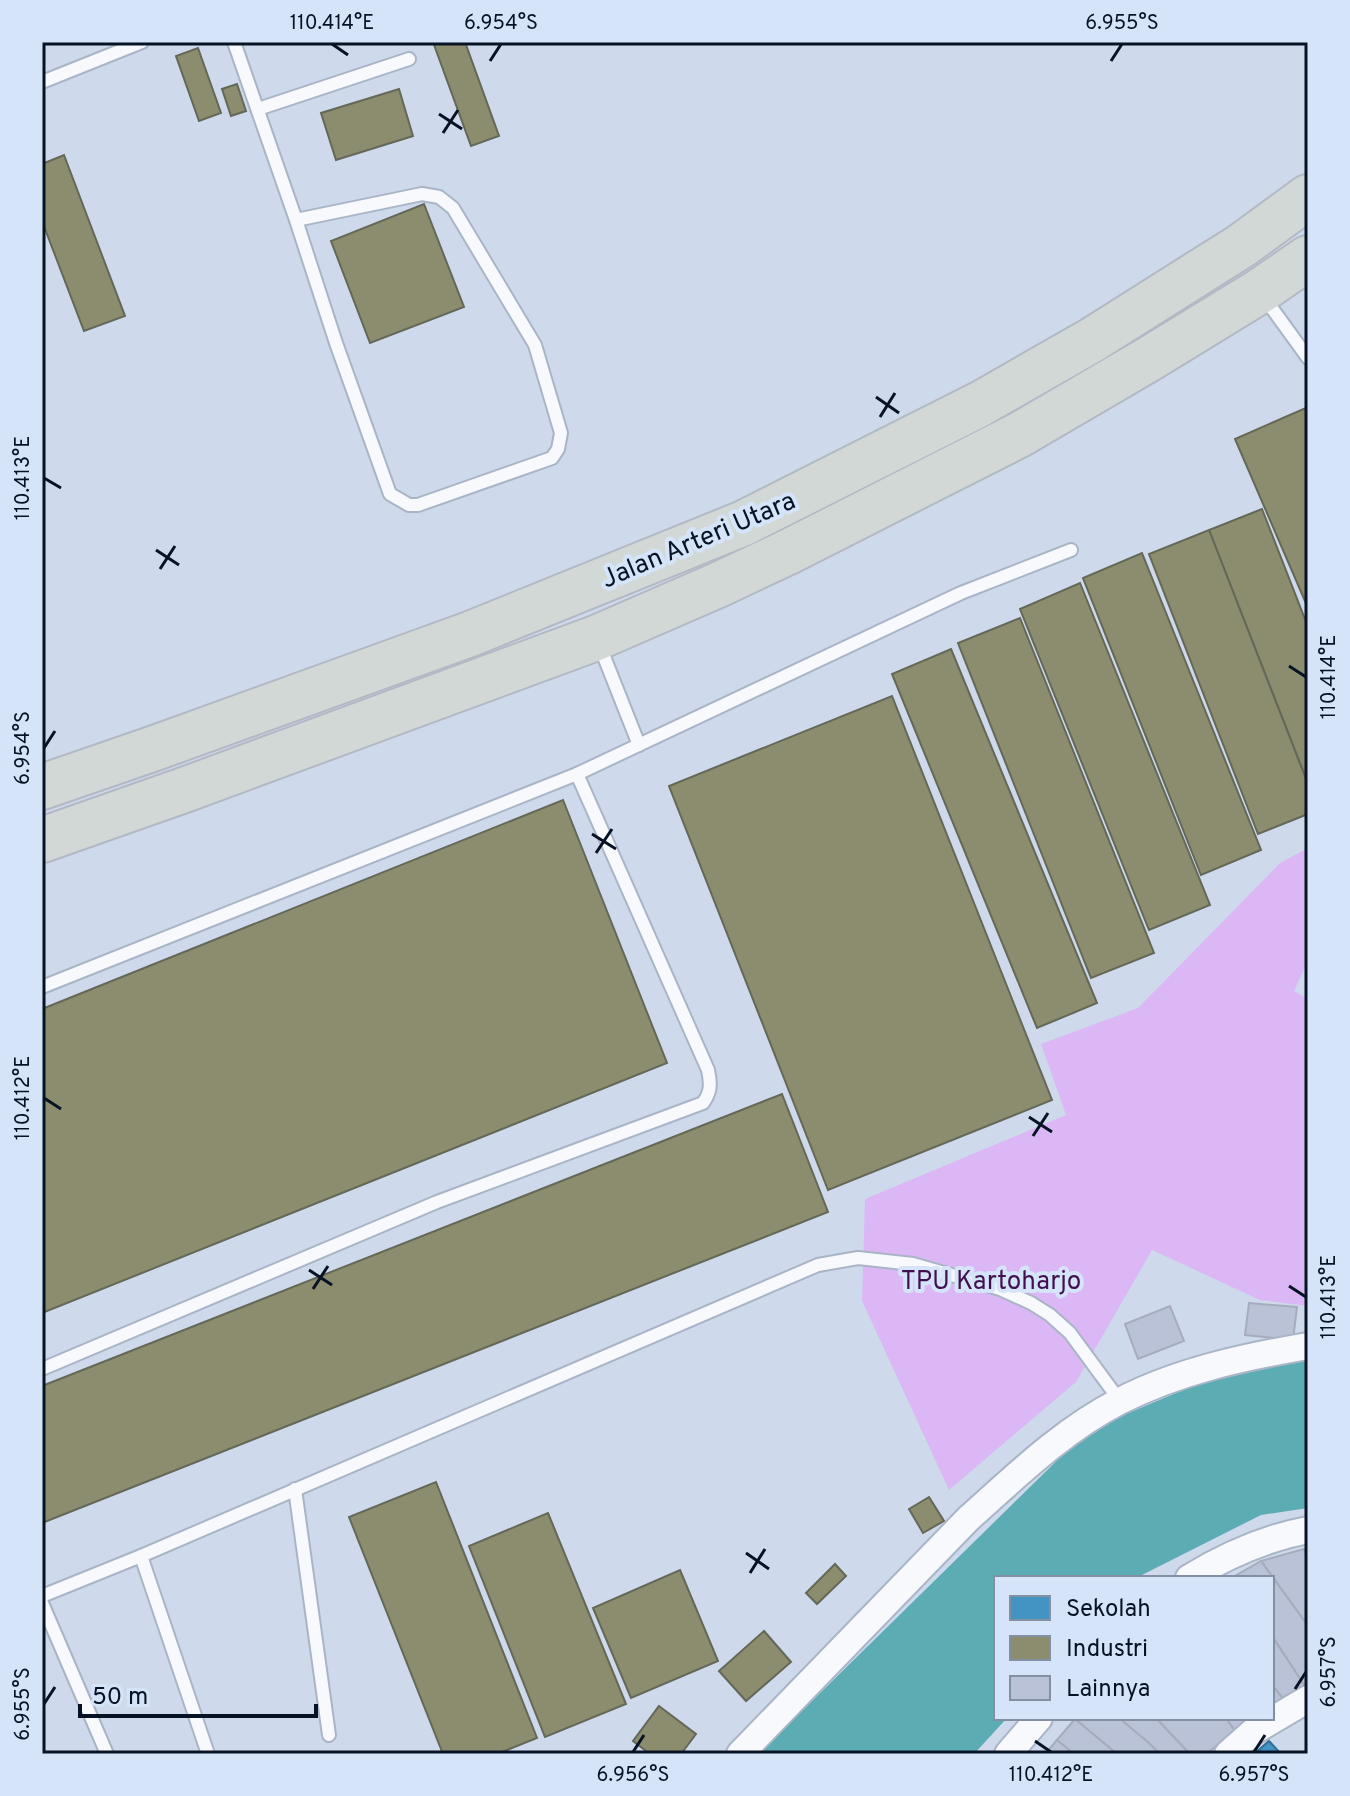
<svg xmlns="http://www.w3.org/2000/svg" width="1350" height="1796" font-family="Overpass,sans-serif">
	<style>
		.green { fill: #dbb8f5 }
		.water { fill: #5cacb4 }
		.schools { fill: #4393c3; stroke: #316d94; stroke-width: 2 }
		.industry { fill: #8c8c6e; stroke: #646858; stroke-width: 2 }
		.building { fill: #b9c2d6; stroke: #a6acbe; stroke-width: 2 }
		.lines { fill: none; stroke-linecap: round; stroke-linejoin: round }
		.service-casing { stroke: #a9b5c6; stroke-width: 16 }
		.minor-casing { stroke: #a9b5c6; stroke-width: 30 }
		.trunk-casing { stroke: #b3b9c4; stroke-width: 48 }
		.service { stroke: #f8f9fc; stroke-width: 12 }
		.minor { stroke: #f8f9fc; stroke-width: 26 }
		.trunk { stroke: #d2d8d6; stroke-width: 44 }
		.ticks { fill: none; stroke: #071325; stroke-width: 3 }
		.labels { text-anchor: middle; stroke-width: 8; stroke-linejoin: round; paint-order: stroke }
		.street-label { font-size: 26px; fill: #071325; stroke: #d5e4f9 }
		.park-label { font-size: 26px; fill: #41114f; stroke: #d5e4f9 }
		.neatline { fill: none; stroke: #071325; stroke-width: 3 }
		.ticks-label { font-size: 20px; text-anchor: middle; fill: #071325 }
	</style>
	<rect width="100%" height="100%" fill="#cedaeb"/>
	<polygon class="green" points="1308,848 1308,961 1294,991 1308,999 1308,1306 1260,1300 1152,1250 1076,1382 949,1490 862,1301 865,1199 1066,1115 1041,1044 1138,1008 1280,863"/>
	<polygon class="water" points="1308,1356 1308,1508 1261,1515 1136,1578 996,1578 996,1718 1007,1718 974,1754 758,1754 1088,1430 1226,1372"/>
	<polygon class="schools" points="1269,1741 1281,1754 1254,1754"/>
	<g class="industry">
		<polygon points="433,42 465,42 499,136 471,146"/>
		<polygon points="198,48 221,113 199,121 176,56"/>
		<polygon points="237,84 246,111 231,116 222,89"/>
		<polygon points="399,89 413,136 336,160 321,113"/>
		<polygon points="64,155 125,316 84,331 42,221 42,164"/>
		<polygon points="424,204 464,307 370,343 331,241"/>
		<polygon points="1308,407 1308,608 1235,439"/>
		<polygon points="1262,509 1308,627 1308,784 1209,530"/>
		<polygon points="1209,530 1308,784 1308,814 1258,834 1149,554"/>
		<polygon points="1142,553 1261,850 1201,875 1083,578"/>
		<polygon points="1080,583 1210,905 1149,930 1020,609"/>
		<polygon points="1020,618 1154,953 1091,978 958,643"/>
		<polygon points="951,649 1097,1003 1037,1028 892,674"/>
		<polygon points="892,696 1052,1100 828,1190 669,786"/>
		<polygon points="563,800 667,1063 42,1313 42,1009"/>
		<polygon points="782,1094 828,1212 42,1523 42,1386"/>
		<polygon points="436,1482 537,1738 497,1754 443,1754 349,1517"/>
		<polygon points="929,1497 944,1521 923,1533 909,1509"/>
		<polygon points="548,1513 626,1704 545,1737 469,1546"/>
		<polygon points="835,1564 846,1576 817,1604 806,1593"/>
		<polygon points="680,1570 718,1661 631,1698 593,1608"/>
		<polygon points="764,1631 791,1662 746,1701 719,1671"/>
		<polygon points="659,1706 696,1734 681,1754 650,1754 633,1741"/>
	</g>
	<g class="building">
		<polygon points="1249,1303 1297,1307 1293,1340 1245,1335"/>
		<polygon points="1170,1306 1184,1341 1138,1359 1125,1324"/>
		<polygon points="1304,1549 1308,1561 1308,1626 1261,1561"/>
		<polygon points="1261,1561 1308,1626 1308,1687 1306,1688 1272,1636 1272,1578 1236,1578 1235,1576"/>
		<polygon points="1272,1636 1306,1688 1285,1701 1272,1685"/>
		<polygon points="1272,1685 1285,1701 1272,1710"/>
		<polygon points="1119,1718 1156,1718 1190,1754 1160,1754"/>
		<polygon points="1119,1718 1149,1743 1160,1754 1117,1754 1075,1719"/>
		<polygon points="1156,1718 1226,1718 1235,1731 1206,1754 1190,1754"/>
		<polygon points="1226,1718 1259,1718 1235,1731"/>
		<polygon points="1075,1719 1117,1754 1074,1754 1057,1740"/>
		<polygon points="1057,1740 1074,1754 1045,1754"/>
	</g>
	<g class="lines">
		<g class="service-casing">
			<g id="service">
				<polyline points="234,42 296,220 336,343 390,494 409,505 418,505 552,458 558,449 561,433 535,345 453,208 439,197 422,194 296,220"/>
				<polyline points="42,82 142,42"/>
				<polyline points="258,109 409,59"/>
				<polyline points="1263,296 1308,358"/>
				<polyline points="599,644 639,745"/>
				<polyline points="42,987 577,774 961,593 1071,550"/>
				<path d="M42,1369L437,1202L703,1103C711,1092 711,1084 708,1070L577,774"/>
				<polyline points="295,1489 329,1735"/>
				<polyline points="141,1556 208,1754"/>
				<polyline points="42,1596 141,1556 818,1265 858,1258 913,1264 1000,1289 1031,1303 1050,1315 1070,1333 1120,1401"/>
				<polyline points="42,1603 107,1754"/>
			</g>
		</g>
		<g class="minor-casing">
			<g id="minor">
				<path d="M1189,1578C1227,1555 1265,1538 1308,1530"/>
				<path d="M740,1754L969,1518C1016,1476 1063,1430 1120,1401C1178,1371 1244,1357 1308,1346"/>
				<polyline points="1008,1754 1039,1718"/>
				<polyline points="1228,1754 1254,1731 1308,1699"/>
			</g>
		</g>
		<g class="trunk-casing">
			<g id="trunk">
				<polyline points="42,787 155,748 470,634 744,523 980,404 1092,340 1241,246 1308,197"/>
				<polyline points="42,840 184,790 596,638 718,585 788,552 1019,435 1149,359 1260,291 1308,258"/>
			</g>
		</g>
		<use href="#service" class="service"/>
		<use href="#minor" class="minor"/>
		<use href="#trunk" class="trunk"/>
	</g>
	<path class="ticks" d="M332,44L348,55M490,61L501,44M1111,61L1122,44M439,114L462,129M443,133L458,110M876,397L899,413M880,417L895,393M44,478L61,488M156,550L179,565M160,569L175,546M1289,666L1306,677M44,748L55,731M592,834L616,849M596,853L612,829M44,1098L61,1109M1029,1117L1052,1132M1033,1136L1048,1113M309,1270L332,1285M1289,1286L1306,1297M313,1289L328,1266M746,1553L769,1569M750,1573L765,1549M1295,1689L1306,1672M44,1704L55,1687M1035,1741L1051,1752M633,1752L644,1735M1254,1752L1265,1735"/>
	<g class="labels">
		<g class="street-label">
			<text transform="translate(698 539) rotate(-23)" y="9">Jalan Arteri Utara</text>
		</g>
		<g class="park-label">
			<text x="991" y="1289">TPU Kartoharjo</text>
		</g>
	</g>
	<rect width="1350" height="1796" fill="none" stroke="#d5e4f9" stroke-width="88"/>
	<rect x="994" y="1576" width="280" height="144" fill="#d5e4f9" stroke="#8390a4" stroke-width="2"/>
	<rect x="1010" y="1596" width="40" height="24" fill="#4393c3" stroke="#8390a4" stroke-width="2"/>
	<text x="1066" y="1616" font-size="24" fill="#071325">Sekolah</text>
	<rect x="1010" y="1636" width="40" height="24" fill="#8c8c6e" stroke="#8390a4" stroke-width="2"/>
	<text x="1066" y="1656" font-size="24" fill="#071325">Industri</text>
	<rect x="1010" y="1676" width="40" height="24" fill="#b9c2d6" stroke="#8390a4" stroke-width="2"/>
	<text x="1066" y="1696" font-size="24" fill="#071325">Lainnya</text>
	<path d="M80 1704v12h236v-12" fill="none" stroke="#071325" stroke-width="4"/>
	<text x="92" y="1704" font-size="24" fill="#071325" stroke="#d5e4f9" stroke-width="6" paint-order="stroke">50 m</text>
	<rect x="44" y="44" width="1262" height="1708" class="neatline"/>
	<g class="ticks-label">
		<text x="332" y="29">110.414°E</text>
		<text x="501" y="29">6.954°S</text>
		<text x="1122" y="29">6.955°S</text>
		<text transform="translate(22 478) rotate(-90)" y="7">110.413°E</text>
		<text transform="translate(1328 677) rotate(-90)" y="7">110.414°E</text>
		<text transform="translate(22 748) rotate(-90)" y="7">6.954°S</text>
		<text transform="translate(22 1098) rotate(-90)" y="7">110.412°E</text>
		<text transform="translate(1328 1297) rotate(-90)" y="7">110.413°E</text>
		<text transform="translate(1328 1672) rotate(-90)" y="7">6.957°S</text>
		<text transform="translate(22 1704) rotate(-90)" y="7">6.955°S</text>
		<text x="633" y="1781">6.956°S</text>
		<text x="1051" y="1781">110.412°E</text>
		<text x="1254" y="1781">6.957°S</text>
	</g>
</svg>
